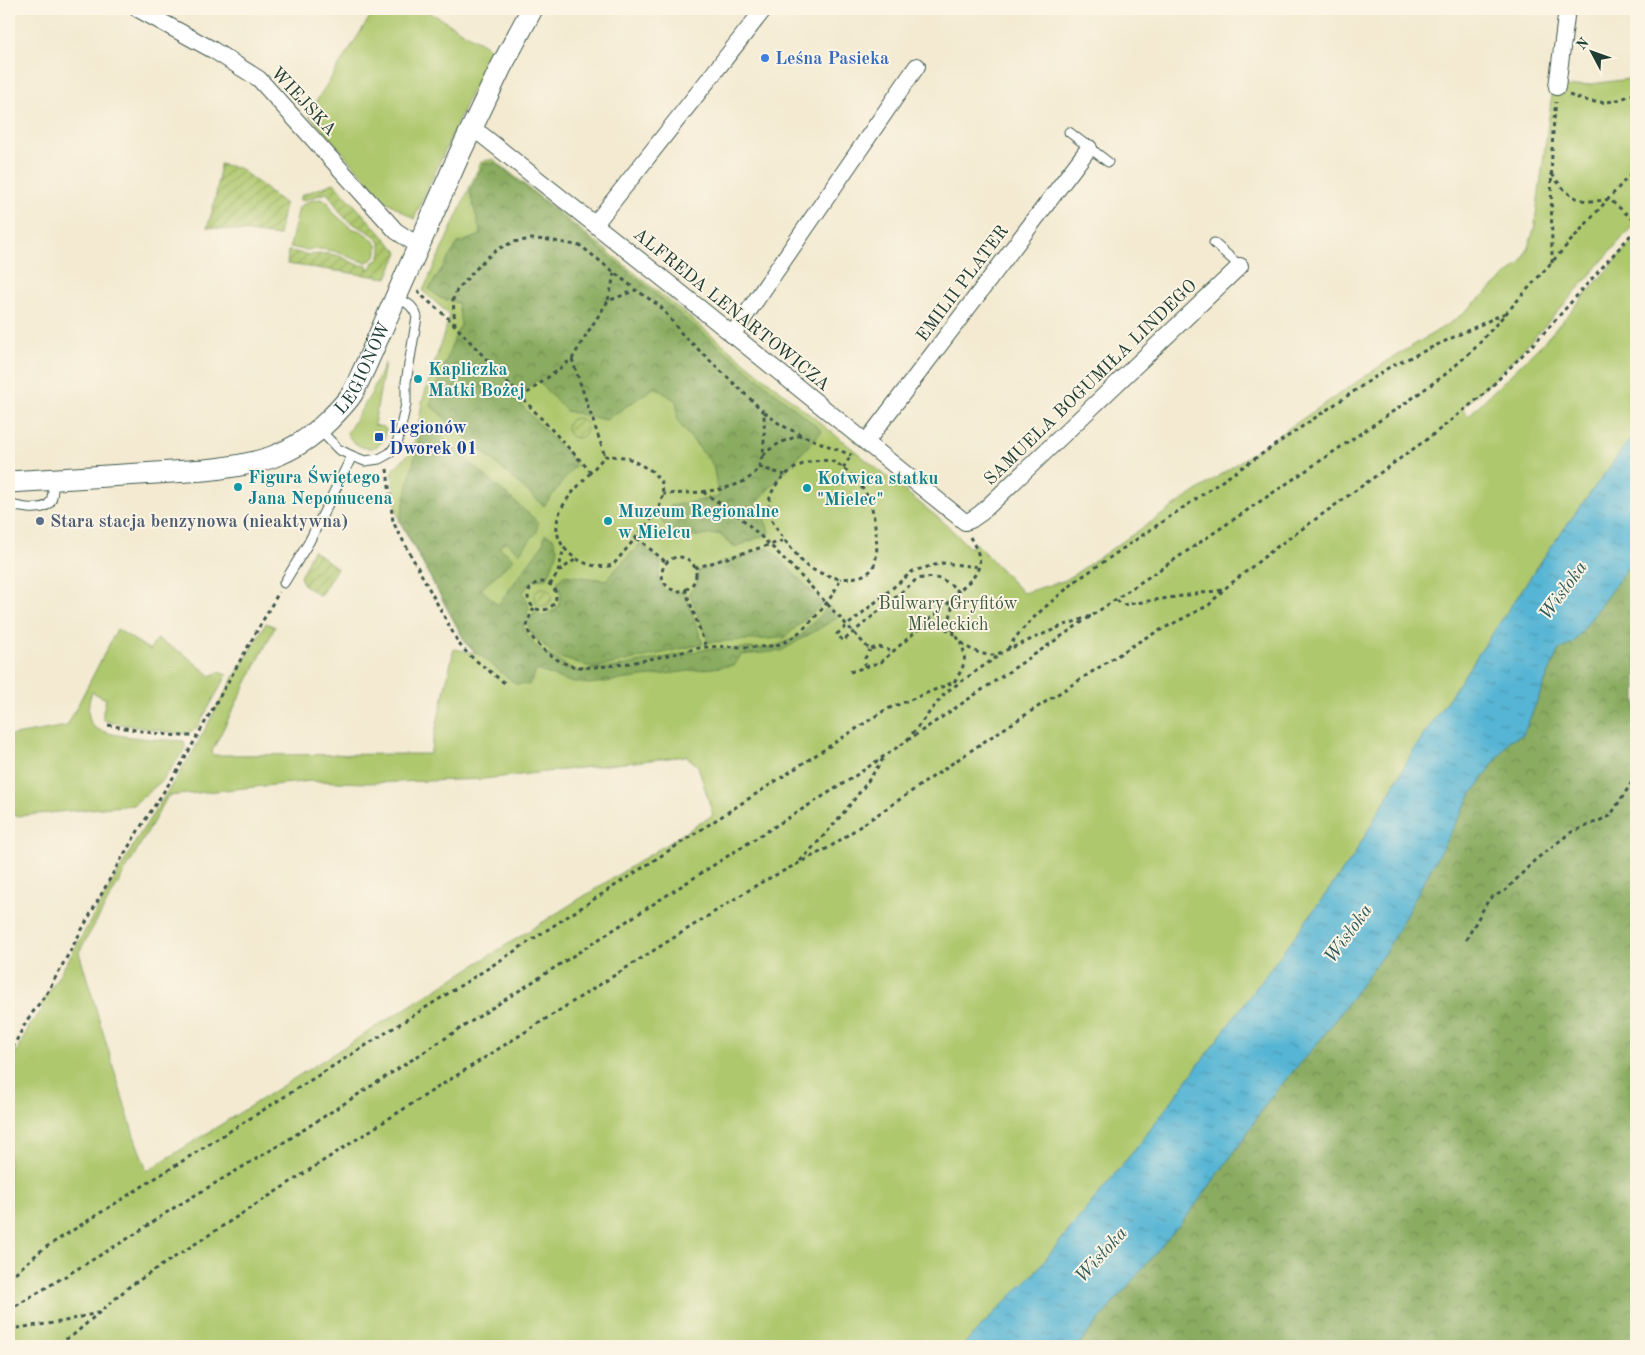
<svg xmlns="http://www.w3.org/2000/svg" width="1645" height="1355" font-family="'Old Standard TT',serif">
	<style>
		.green { fill: #aec86d; stroke: #668250; fill-rule: evenodd }
		.forest { fill: url(#forest-crowns); stroke: #54744a }
		.garden { fill: url(#garden-furrows); stroke: #668250 }
		.water { fill: url(#water-ripples); stroke: #3a7984 }
		.lines { fill: none; stroke-linecap: round; stroke-linejoin: round }
		.service-casing { stroke: #3f574c; stroke-width: 11 }
		.minor-casing { stroke: #3f574c; stroke-width: 18 }
		.tertiary-casing { stroke: #3f574c; stroke-width: 23 }
		.path { stroke: #3f574c; stroke-width: 3; stroke-dasharray: 4 4; stroke-linecap: butt }
		.service { stroke: #fff; stroke-width: 9 }
		.minor { stroke: #fff; stroke-width: 16 }
		.tertiary { stroke: #fff; stroke-width: 21 }
		.shop-dot { fill: #3f7fe0; stroke: #fcf5e5; stroke-width: 2 }
		.culture-dot { fill: #0f9aa8; stroke: #fcf5e5; stroke-width: 2 }
		.transit-dot { fill: #1a4fb4; stroke: #fcf5e5; stroke-width: 2 }
		.service-dot { fill: #5c6f8a; stroke: #fcf5e5; stroke-width: 2 }
		.labels { text-anchor: middle; stroke-width: 4; stroke-linejoin: round; paint-order: stroke }
		.shop-label { font-size: 18px; font-weight: bold; fill: #366cbe; stroke: #fcf5e5; text-anchor: start }
		.street-label { font-size: 18px; fill: #1f3d34; stroke: #fcf5e5 }
		.culture-label { font-size: 18px; font-weight: bold; fill: #0d838f; stroke: #fcf5e5; text-anchor: start }
		.transit-label { font-size: 18px; font-weight: bold; fill: #164399; stroke: #fcf5e5; text-anchor: start }
		.service-label { font-size: 18px; font-weight: bold; fill: #4e5e75; stroke: #fcf5e5; text-anchor: start }
		.park-label { font-size: 18px; fill: #3c593f; stroke: #fcf5e5 }
		.water-label { font-size: 19px; font-style: italic; fill: #2d5b5c; stroke: #fcf5e5 }
	</style>
	<defs>
		<pattern id="forest-crowns" width="20" height="18" patternUnits="userSpaceOnUse" patternTransform="scale(1.25)"><rect width="20" height="18" fill="#8aac60"/><path d="M2 6a3 3 0 1 1 6 0M12 15a3 3 0 1 1 6 0" fill="none" stroke="#708d50"/></pattern>
		<pattern id="garden-furrows" width="10" height="10" patternUnits="userSpaceOnUse" patternTransform="scale(1.25)"><rect width="10" height="10" fill="#aec86d"/><path d="M-1 1l2-2M0 10L10 0M9 11l2-2" fill="none" stroke="#8da45a"/></pattern>
		<pattern id="water-ripples" width="26" height="14" patternUnits="userSpaceOnUse" patternTransform="scale(1.25)"><rect width="26" height="14" fill="#56b5d4"/><path d="M2 4q2-2 4 0t4 0M15 11q2-2 4 0t4 0" fill="none" stroke="#4794ad"/></pattern>
	</defs>
	<rect width="100%" height="100%" fill="#fcf5e5"/>
	<filter id="ink" filterUnits="userSpaceOnUse"><feTurbulence type="fractalNoise" baseFrequency=".02" numOctaves="2"/><feDisplacementMap in="SourceGraphic" scale="10" xChannelSelector="R" yChannelSelector="G"/><feConvolveMatrix kernelMatrix="1 2 1 2 8 2 1 2 1" color-interpolation-filters="sRGB"/></filter>
	<filter id="wash" filterUnits="userSpaceOnUse"><feTurbulence type="fractalNoise" baseFrequency=".0096" numOctaves="4" result="noise"/><feDisplacementMap in="SourceGraphic" scale="20" xChannelSelector="R" yChannelSelector="G"/><feGaussianBlur stdDeviation="1.12" result="paint"/><feColorMatrix in="noise" values="0 0 0 0 0 0 0 0 0 0 0 0 0 0 0 0 0 1.4 0 .05"/><feComposite in="paint" operator="in"/></filter>
	<g filter="url(#wash)">
		<rect width="100%" height="100%" fill="#f3ead1"/>
		<g class="green">
			<polygon points="375,9 424,9 495,51 474,91 472,90 414,219 386,201 308,114"/>
			<path d="M1636,78V222C1580,286 1526,352 1462,408L1468,416L1543,343L1636,237V431L1555,541L1413,751L1353,857L1297,933L1141,1142L1035,1272L962,1346H9V1066L32,1021L43,1009L41,1005L73,952L140,834L193,752L219,703L266,623L275,627L212,751L213,755L430,754L454,649L476,653L467,645L400,522L397,513L392,470L409,454L417,434L422,402L450,315L423,291L481,162L493,159L947,525L970,548L976,543L1023,593L1066,580L1389,360L1455,320L1521,263L1525,256L1534,230L1553,87L1562,88ZM686,756L698,766L713,815L147,1171L134,1136L79,952L168,796L311,781L367,783L484,779Z"/>
			<polygon points="320,199 327,201 331,208 330,210 351,228 361,231 371,238 377,245 377,253 373,259 367,262 360,261 334,251 319,249 304,250 290,247 299,207 309,201"/>
			<path d="M385,363L374,425L383,427L386,429C385,455 356,453 347,433L371,394Z"/>
			<path d="M117,629L150,650L157,639L184,654L211,676L218,672L227,675L197,728L189,733L179,734L108,722L103,719V712L106,699L92,692C88,702 86,717 93,726C104,738 166,740 184,741L185,749L163,780L133,805L17,816L9,814V736L67,726Z"/>
		</g>
		<g class="forest">
			<polygon points="496,163 822,431 757,502 770,533 735,547 719,534 675,538 661,520 670,506 719,497 713,465 678,422 676,401 655,387 606,420 566,411 537,380 515,398 576,464 544,506 430,405 456,334 461,325 458,303 440,298 429,289 458,243 481,235 470,192 483,164"/>
			<polygon points="423,421 538,522 537,532 519,553 506,541 499,547 514,559 481,589 498,605 543,544 545,534 553,538 558,551 547,579 533,580 523,592 529,607 523,629 535,646 575,671 611,668 708,649 770,648 800,636 829,606 837,618 781,651 741,655 735,665 589,684 567,681 537,670 529,685 516,684 467,645 400,520"/>
			<polygon points="640,544 661,562 658,580 665,591 685,593 703,644 594,668 557,657 531,634 527,622 536,611 542,617 558,608 561,593 557,582 565,575 606,580"/>
			<polygon points="769,548 823,603 784,638 708,642 689,592 696,586 699,570"/>
			<polygon points="1636,556 1636,1346 1077,1346 1191,1211 1240,1144 1269,1099 1321,1039 1386,951 1470,797 1510,740 1523,735 1558,651 1574,642"/>
		</g>
		<g class="garden">
			<path d="M220,164L239,168L285,204L279,236L207,227C215,206 218,186 220,164Z"/>
			<path d="M334,183L398,252L387,278L287,264L288,251C294,251 298,253 304,254C313,256 325,252 336,255C347,258 356,267 367,265L368,267L366,269L372,268V263C377,261 379,259 380,255C387,233 356,229 345,218C338,211 334,200 327,193L301,201L299,198L302,195Z"/>
			<circle cx="577" cy="428" r="10"/>
			<polygon points="313,550 337,568 320,596 304,585 300,577"/>
			<circle cx="543" cy="597" r="9"/>
		</g>
		<polygon class="water" points="1636,431 1636,556 1574,642 1558,651 1523,735 1510,740 1470,797 1386,951 1321,1039 1269,1099 1240,1144 1191,1211 1077,1346 962,1346 1035,1272 1141,1142 1297,933 1353,857 1413,751 1555,541"/>
	</g>
	<g filter="url(#ink)">
		<g class="lines">
			<g class="service-casing">
				<g id="service">
					<polyline points="1069,132 1108,162"/>
					<polyline points="1214,243 1240,266"/>
					<path d="M320,430L338,449L352,456L365,461L379,459L390,453L397,444L406,404V382L417,317C413,305 407,303 396,297"/>
					<path d="M9,503C15,507 20,507 28,508C52,510 54,501 53,479"/>
					<polyline points="284,583 309,542 352,456"/>
				</g>
			</g>
			<g class="minor-casing">
				<g id="minor">
					<polyline points="138,9 213,50 259,79 396,231 419,246"/>
					<polyline points="1557,87 1567,9"/>
					<polyline points="472,130 482,135 671,285 965,522 971,520 981,513 1240,266"/>
					<polyline points="595,224 764,9"/>
					<polyline points="732,335 917,66"/>
					<polyline points="866,442 1089,148"/>
				</g>
			</g>
			<g class="tertiary-casing">
				<g id="tertiary">
					<path id="s1" d="M9,482L205,470C255,465 292,457 329,420C337,412 346,403 352,394C357,385 361,375 365,367L459,155L501,67L532,9"/>
				</g>
			</g>
			<g class="path">
				<path d="M1569,95C1597,105 1609,105 1636,93"/>
				<polyline points="1632,171 1636,162"/>
				<path d="M1552,174C1568,198 1580,205 1609,199L1636,222"/>
				<path d="M1552,263C1552,210 1549,155 1556,102"/>
				<path d="M418,290L420,294L449,319L591,472L605,456L626,457L652,471L662,483L663,494L658,511L613,565C588,572 554,552 557,523C559,503 579,486 591,472"/>
				<polyline points="608,300 612,285 614,272"/>
				<polyline points="455,325 453,299 457,290 484,260 498,249 513,242 532,239 549,240 581,246 635,289"/>
				<polyline points="572,359 605,456"/>
				<path d="M521,398L572,359L586,335L608,301L636,290L660,306L682,334L764,412C764,429 766,450 759,466C748,493 689,493 663,494"/>
				<polyline points="764,412 781,425 800,434"/>
				<path d="M763,456C773,444 787,440 801,435L851,455"/>
				<polyline points="759,467 785,475"/>
				<polyline points="843,468 852,454"/>
				<polyline points="387,469 393,522 459,644 469,655 507,685"/>
				<path d="M703,492C716,501 730,509 741,518C787,559 828,605 870,650C878,645 885,647 892,653"/>
				<path d="M970,537C974,545 982,557 979,566C975,581 962,585 955,596C953,600 952,607 951,612C947,637 971,656 995,655L1062,626L1091,616"/>
				<polyline points="637,538 667,563"/>
				<circle cx="679" cy="574" r="17"/>
				<polyline points="695,568 785,540"/>
				<polyline points="558,572 564,547"/>
				<circle cx="542" cy="596" r="14"/>
				<polyline points="550,585 558,572 576,559"/>
				<polyline points="685,589 706,647"/>
				<path d="M959,592C946,579 937,575 917,579L843,641L837,634L913,571L942,563L979,567"/>
				<polyline points="1117,600 1122,605 1222,590"/>
				<path d="M534,608C525,625 524,630 538,644C547,654 560,663 573,666C601,671 650,659 678,653C688,651 698,647 708,647C730,645 758,650 780,644C801,637 834,599 840,579C829,576 818,573 808,567C801,562 796,553 790,547C784,539 770,522 769,511C766,488 788,468 809,462C814,460 826,460 831,461C846,466 867,490 871,505C874,515 875,525 876,535C877,545 878,560 872,569C865,578 850,578 840,579"/>
				<path d="M922,627C935,626 946,626 955,635"/>
				<path d="M1008,649C1022,624 1055,599 1077,580L1388,368L1505,313"/>
				<polyline points="865,667 865,658 870,650"/>
				<polyline points="850,672 881,662 955,597"/>
				<path d="M954,682C963,669 969,658 960,642"/>
				<path d="M108,725C137,730 167,737 196,736"/>
				<polyline points="907,740 946,692 1001,654"/>
				<path d="M800,861C831,829 861,794 884,757"/>
				<polyline points="1466,940 1489,899 1506,890 1535,860 1570,833 1610,816 1636,776"/>
				<polyline points="9,1055 27,1020 47,993 117,866 138,831 178,770 279,592"/>
				<polyline points="9,1278 43,1249 490,967 885,710 954,682"/>
				<polyline points="9,1310 132,1236 172,1209 286,1141 734,852 852,778 1407,402 1447,373 1474,349 1636,168"/>
				<polyline points="9,1329 61,1322 97,1313"/>
				<polyline points="51,1346 72,1336 130,1286 388,1119 760,883 830,847 988,739 1143,639 1209,605 1223,590 1274,549 1430,437 1484,394 1543,334 1636,229"/>
			</g>
			<use href="#service" class="service"/>
			<use href="#minor" class="minor"/>
			<use href="#tertiary" class="tertiary"/>
		</g>
	</g>
	<circle class="shop-dot" cx="765" cy="58" r="5"/>
	<g class="culture-dot">
		<circle cx="418" cy="379" r="5"/>
		<circle cx="238" cy="487" r="5"/>
		<circle cx="807" cy="488" r="5"/>
		<circle cx="608" cy="521" r="5"/>
	</g>
	<rect class="transit-dot" x="374" y="432" width="10" height="10" rx="2.5"/>
	<circle class="service-dot" cx="40" cy="521" r="5"/>
	<g class="labels">
		<g class="shop-label">
			<text x="775" y="64">Leśna Pasieka</text>
		</g>
		<g class="street-label">
			<text transform="translate(304 101) rotate(47)" y="6">WIEJSKA</text>
			<text transform="translate(962 283) rotate(-53)" y="6">EMILII PLATER</text>
			<text transform="translate(732 309) rotate(39)" y="6">ALFREDA LENARTOWICZA</text>
			<text dy="6" stroke="none"><textPath href="#s1" startOffset="396">LEGIONÓW</textPath></text>
			<text transform="translate(1090 382) rotate(-44)" y="6">SAMUELA BOGUMIŁA LINDEGO</text>
		</g>
		<g class="culture-label">
			<text x="428" y="375">Kapliczka<tspan x="428" dy="21">Matki Bożej</tspan></text>
			<text x="248" y="483">Figura Świętego<tspan x="248" dy="21">Jana Nepomucena</tspan></text>
			<text x="817" y="484">Kotwica statku<tspan x="817" dy="21">"Mielec"</tspan></text>
			<text x="618" y="517">Muzeum Regionalne<tspan x="618" dy="21">w Mielcu</tspan></text>
		</g>
		<g class="transit-label">
			<text x="389" y="433">Legionów<tspan x="389" dy="21">Dworek 01</tspan></text>
		</g>
		<g class="service-label">
			<text x="50" y="527">Stara stacja benzynowa (nieaktywna)</text>
		</g>
		<g class="park-label">
			<text x="948" y="609">Bulwary Gryfitów<tspan x="948" dy="21">Mieleckich</tspan></text>
		</g>
		<g class="water-label">
			<text transform="translate(1562 590) rotate(-54)" y="7">Wisłoka</text>
			<text transform="translate(1347 933) rotate(-54)" y="7">Wisłoka</text>
			<text transform="translate(1100 1254) rotate(-48)" y="7">Wisłoka</text>
		</g>
	</g>
	<rect width="1645" height="1355" fill="none" stroke="#fcf5e5" stroke-width="30"/>
	<g transform="translate(1592 52) rotate(311)" stroke="#fcf5e5" stroke-width="4" paint-order="stroke">
	<path d="M0-4L9 19L0 12L-9 19Z" fill="#1f3d34"/>
	<text y="-8" font-size="14" font-weight="bold" text-anchor="middle" fill="#1f3d34">N</text>
	</g>
</svg>
